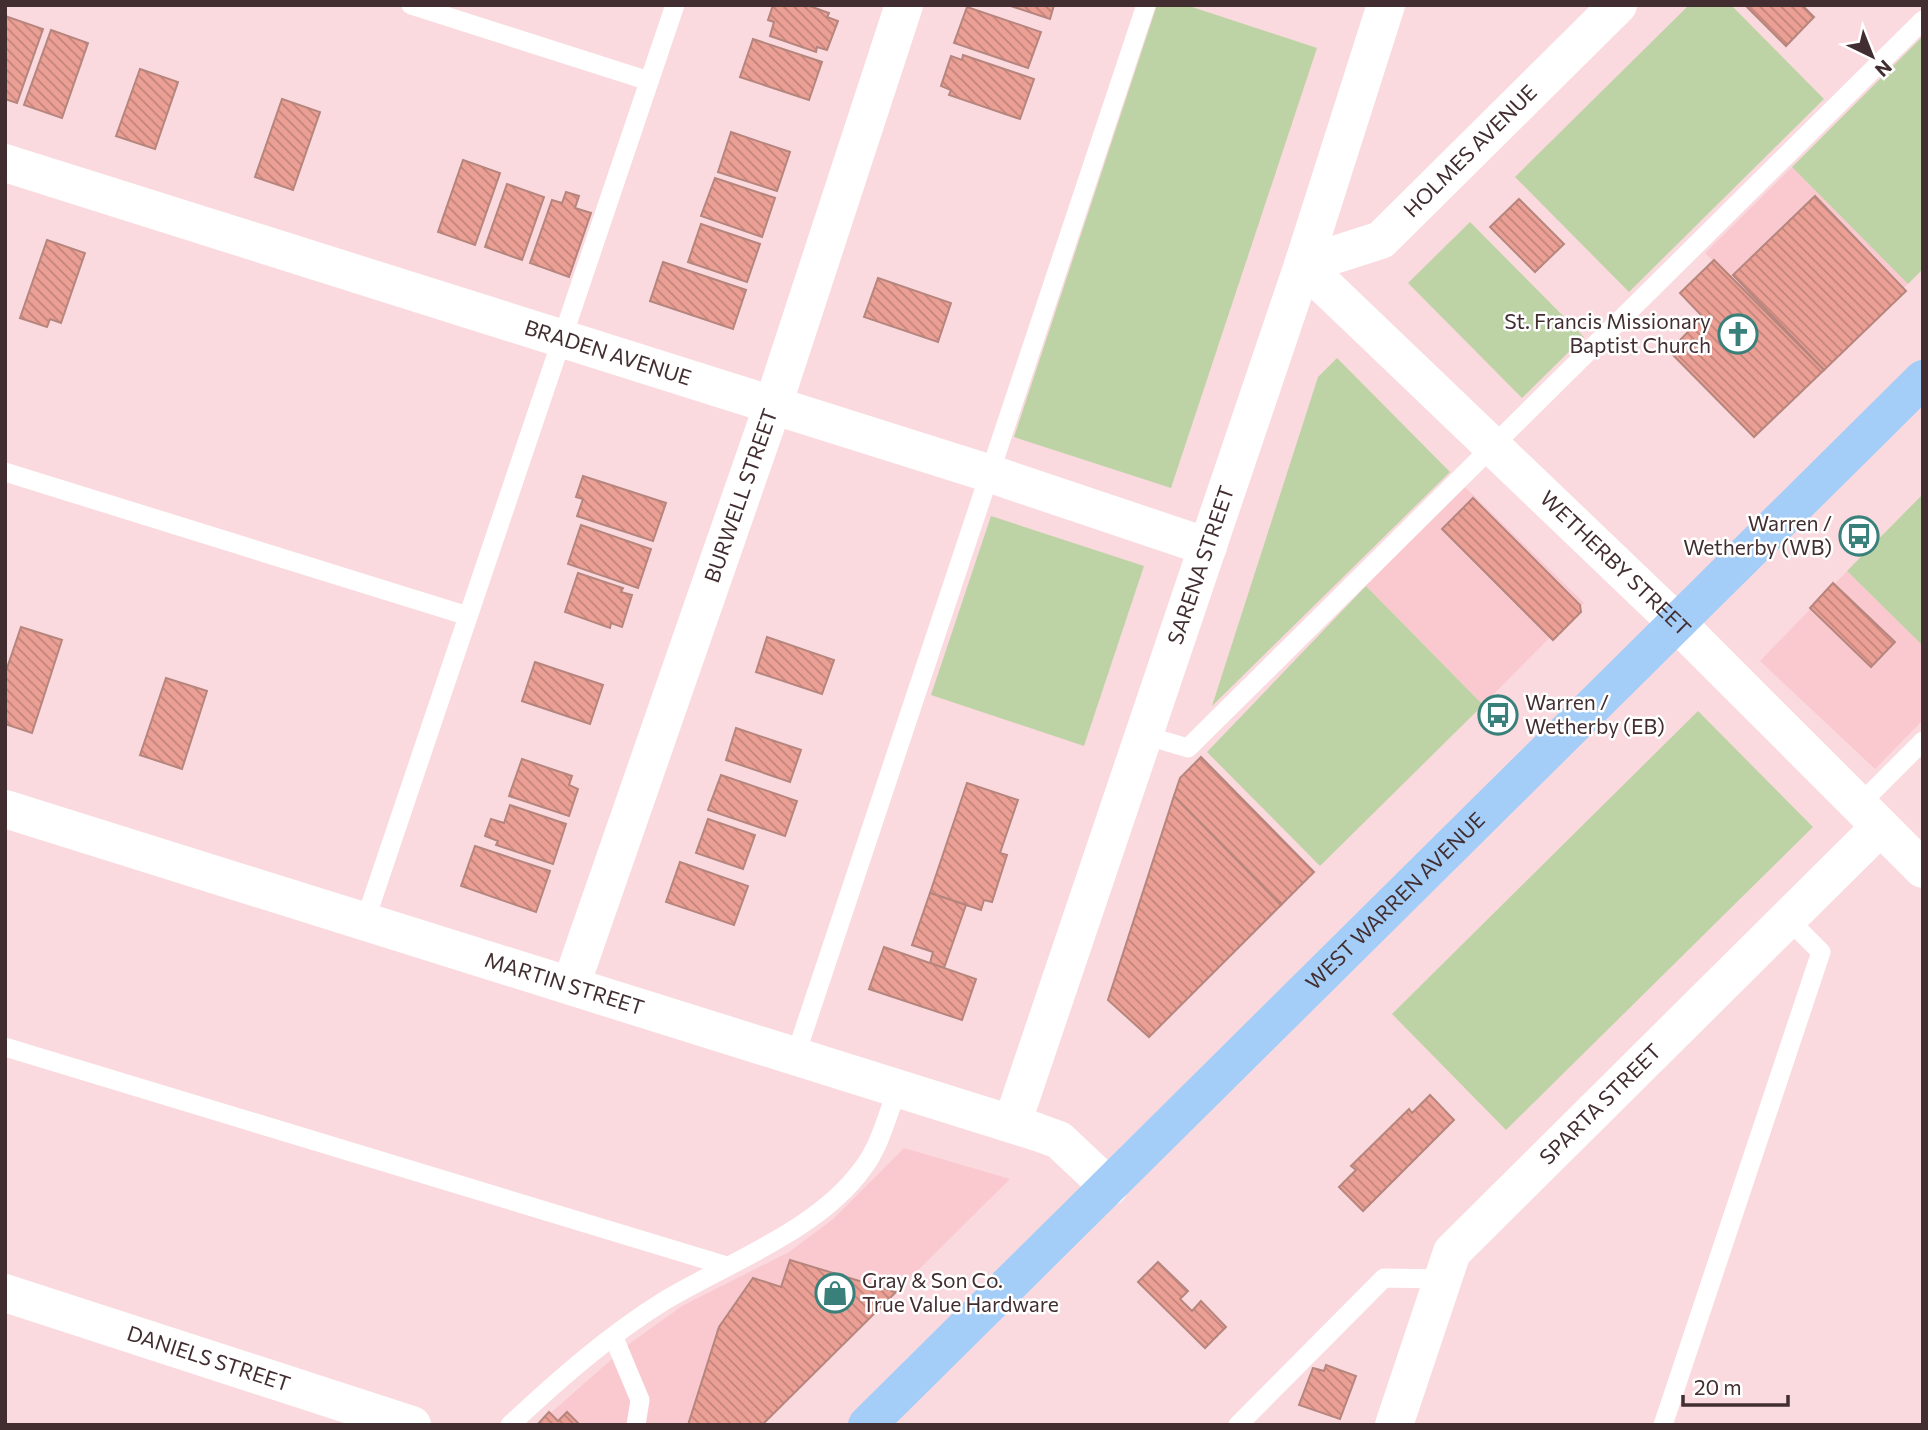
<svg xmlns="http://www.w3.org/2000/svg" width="1928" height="1430" font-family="Commissioner,sans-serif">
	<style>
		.built { fill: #fac9cf }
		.grass { fill: #bdd3a5 }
		.building { fill: url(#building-back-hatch); stroke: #b6867e; stroke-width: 2 }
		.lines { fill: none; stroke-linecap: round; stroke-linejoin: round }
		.lane { stroke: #fff; stroke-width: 19 }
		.street { stroke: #fff; stroke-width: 38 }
		.primary { stroke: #a4cef7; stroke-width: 38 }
		.labels { text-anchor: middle; stroke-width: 5; stroke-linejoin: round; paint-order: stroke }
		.street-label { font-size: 21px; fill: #422e31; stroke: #fff }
		.poi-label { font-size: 21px; fill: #422e31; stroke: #fff; text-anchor: end }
	</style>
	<defs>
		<pattern id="building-back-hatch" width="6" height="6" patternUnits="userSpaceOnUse" patternTransform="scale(1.75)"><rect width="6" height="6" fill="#eca095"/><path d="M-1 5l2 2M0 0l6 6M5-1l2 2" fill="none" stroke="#c1837a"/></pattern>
	</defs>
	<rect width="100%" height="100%" fill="#fadade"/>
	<g class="built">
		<polygon points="1792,167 1908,284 1821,370 1705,253"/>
		<polygon points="1465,487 1584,603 1483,705 1366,586"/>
		<polygon points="1847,571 1923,646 1923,720 1875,769 1760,661"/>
		<polygon points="904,1148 1010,1179 762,1425 537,1425 629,1344 682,1306 789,1252 832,1220"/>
	</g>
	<g class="grass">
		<polygon points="1157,5 1186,5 1317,48 1171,488 1014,437"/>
		<polygon points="1689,5 1731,5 1824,99 1629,292 1515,177"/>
		<polygon points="1923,36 1923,269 1908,284 1792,167"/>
		<polygon points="1470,222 1584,337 1522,398 1408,283"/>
		<polygon points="1337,358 1450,472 1212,706 1318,377"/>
		<polygon points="1923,494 1923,646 1847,571"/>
		<polygon points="991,516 1144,566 1084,746 931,695"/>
		<polygon points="1366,586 1483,705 1320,866 1207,752"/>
		<polygon points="1698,711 1813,827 1506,1130 1392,1014"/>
	</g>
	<g class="building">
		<polygon points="773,5 807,5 829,13 827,17 838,21 827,50 817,47 816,52 770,36 774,22 768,20"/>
		<polygon points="1008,5 1054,5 1050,19"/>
		<polygon points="1745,5 1802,5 1814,17 1786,46"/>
		<polygon points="967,7 1041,32 1028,68 954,43"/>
		<polygon points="5,16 43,29 17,103 5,99"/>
		<polygon points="51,30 88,43 62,118 24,105"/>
		<polygon points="753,39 822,62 809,100 740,77"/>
		<polygon points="963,55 1034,79 1020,119 949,95 951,90 941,86 951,56 962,60"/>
		<polygon points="140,69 178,82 155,149 116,136"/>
		<polygon points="282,99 320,112 293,190 255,177"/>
		<polygon points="731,132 790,152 777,191 718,172"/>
		<polygon points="463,160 500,173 475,245 438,232"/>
		<polygon points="715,178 775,198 762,237 701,216"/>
		<polygon points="507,184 544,197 522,260 485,247"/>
		<polygon points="566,192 579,196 575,208 591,213 569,277 530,263 552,200 562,203"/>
		<polygon points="1815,196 1906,291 1824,370 1733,275"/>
		<polygon points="1519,199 1564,244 1535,272 1490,227"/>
		<polygon points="701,224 760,244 747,282 688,262"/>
		<polygon points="47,240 85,253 61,323 50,319 47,327 20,318"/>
		<polygon points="1714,260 1824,370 1754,437 1669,351 1703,317 1680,293"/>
		<polygon points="663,262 746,290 733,329 650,301"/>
		<polygon points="878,278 951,303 938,342 864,317"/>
		<polygon points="583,476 666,503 653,541 577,516 583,499 576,497"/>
		<polygon points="1473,498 1580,605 1581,612 1553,640 1442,529"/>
		<polygon points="581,525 651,549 638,588 568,564"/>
		<polygon points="578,573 623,588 621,592 632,595 622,627 611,623 610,628 565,612"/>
		<polygon points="1833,583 1895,642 1871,667 1810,608"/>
		<polygon points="21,627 62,640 32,733 5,724 5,674"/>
		<polygon points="767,637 834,660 822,694 756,672"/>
		<polygon points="535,662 603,685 590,724 522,701"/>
		<polygon points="166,678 207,691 182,769 140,755"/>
		<polygon points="736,728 801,750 790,782 726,760"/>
		<polygon points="1201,757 1314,872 1281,905 1174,796 1180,778"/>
		<polygon points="522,759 572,776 569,785 578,789 569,816 509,796"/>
		<polygon points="721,775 797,801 785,836 708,810"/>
		<polygon points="967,783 1018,800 1000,853 1007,855 992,902 984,900 981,910 930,893"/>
		<polygon points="1174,796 1281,905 1149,1037 1108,1000"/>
		<polygon points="510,805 566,824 553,864 496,845 498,841 485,836 491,819 504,823"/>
		<polygon points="708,819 755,835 743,869 696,853"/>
		<polygon points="475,846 550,871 536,912 461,886"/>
		<polygon points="680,862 748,886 734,925 666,902"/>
		<polygon points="930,893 966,905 944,968 930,963 933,952 912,945"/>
		<polygon points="884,947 976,979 962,1020 869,989"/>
		<polygon points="1430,1095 1454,1120 1363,1211 1339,1187 1356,1170 1351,1166 1409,1109 1412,1113"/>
		<polygon points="790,1260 896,1292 762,1425 688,1425 719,1327 753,1278 781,1287"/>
		<polygon points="1158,1262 1188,1291 1180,1299 1192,1311 1201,1301 1226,1327 1205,1348 1138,1282"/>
		<polygon points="1326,1365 1356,1376 1340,1419 1299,1405 1313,1368 1324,1371"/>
		<polygon points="549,1412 558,1421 567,1412 580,1425 537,1425"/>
	</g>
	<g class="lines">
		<g class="lane">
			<polyline points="411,5 649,81"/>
			<polyline points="5,472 468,616"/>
			<polyline points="1144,735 1188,748 1923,20"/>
			<polyline points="1858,806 1923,741"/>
			<polyline points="365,921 675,5"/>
			<polyline points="5,1047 727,1266"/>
			<polyline points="795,1057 1146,5"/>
			<polyline points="614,1338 640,1400 636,1425"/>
			<path d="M510,1425C557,1381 609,1335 664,1301C727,1263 819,1230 863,1168C880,1146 887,1116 897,1090"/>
			<polyline points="1238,1425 1384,1278 1443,1279"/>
			<polyline points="1663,1425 1821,952 1787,918"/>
		</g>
		<g class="street">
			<path id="s1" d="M5,163L988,473L1208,547"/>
			<path id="s2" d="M1303,265L1676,622L1923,869"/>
			<path id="s3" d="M1303,265L1381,240L1618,5"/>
			<path id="s4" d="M5,809L1037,1132L1059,1140L1109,1187"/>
			<path id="s5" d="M571,985L773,405L904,5"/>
			<path id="s6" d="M1012,1124L1303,265L1386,5"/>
			<path id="s7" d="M5,1293L412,1425"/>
			<path id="s8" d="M1394,1425L1452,1252L1879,828"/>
		</g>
		<path class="primary" id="s9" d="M867,1425L1923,379"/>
	</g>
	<defs>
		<g id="church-ring" transform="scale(2.0125)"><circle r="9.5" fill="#fff" stroke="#39807b" stroke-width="1.5"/><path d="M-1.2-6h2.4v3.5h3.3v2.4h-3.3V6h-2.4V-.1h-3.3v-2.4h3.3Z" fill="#39807b"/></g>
		<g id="bus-ring" transform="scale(2.0125)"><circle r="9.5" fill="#fff" stroke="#39807b" stroke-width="1.5"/><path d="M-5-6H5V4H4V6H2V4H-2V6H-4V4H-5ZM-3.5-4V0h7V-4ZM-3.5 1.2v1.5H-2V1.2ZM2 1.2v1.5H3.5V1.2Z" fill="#39807b"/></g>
		<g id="shop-ring" transform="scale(2.0125)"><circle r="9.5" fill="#fff" stroke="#39807b" stroke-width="1.5"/><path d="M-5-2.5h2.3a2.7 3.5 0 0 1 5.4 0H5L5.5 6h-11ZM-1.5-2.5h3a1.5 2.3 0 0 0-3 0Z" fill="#39807b"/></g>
	</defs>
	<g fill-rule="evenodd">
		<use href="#church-ring" x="1738" y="334"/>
		<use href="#bus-ring" x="1859" y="536"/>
		<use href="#bus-ring" x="1498" y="715"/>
		<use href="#shop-ring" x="835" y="1293"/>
	</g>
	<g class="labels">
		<g class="street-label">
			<text dy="7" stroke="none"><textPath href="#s3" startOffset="208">HOLMES AVENUE</textPath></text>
			<text dy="7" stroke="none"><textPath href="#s1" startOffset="632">BRADEN AVENUE</textPath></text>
			<text dy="7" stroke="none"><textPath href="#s5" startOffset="518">BURWELL STREET</textPath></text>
			<text dy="7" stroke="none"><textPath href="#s6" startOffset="590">SARENA STREET</textPath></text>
			<text dy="7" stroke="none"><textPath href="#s2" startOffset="432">WETHERBY STREET</textPath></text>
			<text dy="7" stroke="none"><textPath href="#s9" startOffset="744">WEST WARREN AVENUE</textPath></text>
			<text dy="7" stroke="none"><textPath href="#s4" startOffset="586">MARTIN STREET</textPath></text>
			<text dy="7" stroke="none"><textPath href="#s8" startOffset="392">SPARTA STREET</textPath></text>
			<text dy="7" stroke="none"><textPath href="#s7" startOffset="214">DANIELS STREET</textPath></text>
		</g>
		<g class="poi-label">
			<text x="1711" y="329">St. Francis Missionary<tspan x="1711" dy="24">Baptist Church</tspan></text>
			<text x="1832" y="531">Warren /<tspan x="1832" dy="24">Wetherby (WB)</tspan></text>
			<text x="1525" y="710" text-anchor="start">Warren /<tspan x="1525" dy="24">Wetherby (EB)</tspan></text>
			<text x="862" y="1288" text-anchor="start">Gray &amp; Son Co.<tspan x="862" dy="24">True Value Hardware</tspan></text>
		</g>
	</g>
	<rect width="1928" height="1430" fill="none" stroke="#422e31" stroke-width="14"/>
	<g transform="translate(1872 56) rotate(137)" stroke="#ffffff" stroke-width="5" paint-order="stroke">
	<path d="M0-5L12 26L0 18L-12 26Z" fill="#422e31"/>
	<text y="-10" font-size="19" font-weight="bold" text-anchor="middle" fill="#422e31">N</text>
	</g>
	<path d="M1683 1395v10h105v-10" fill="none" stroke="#422e31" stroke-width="3.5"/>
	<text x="1694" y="1395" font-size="21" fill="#422e31" stroke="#ffffff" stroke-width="5" paint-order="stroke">20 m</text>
</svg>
